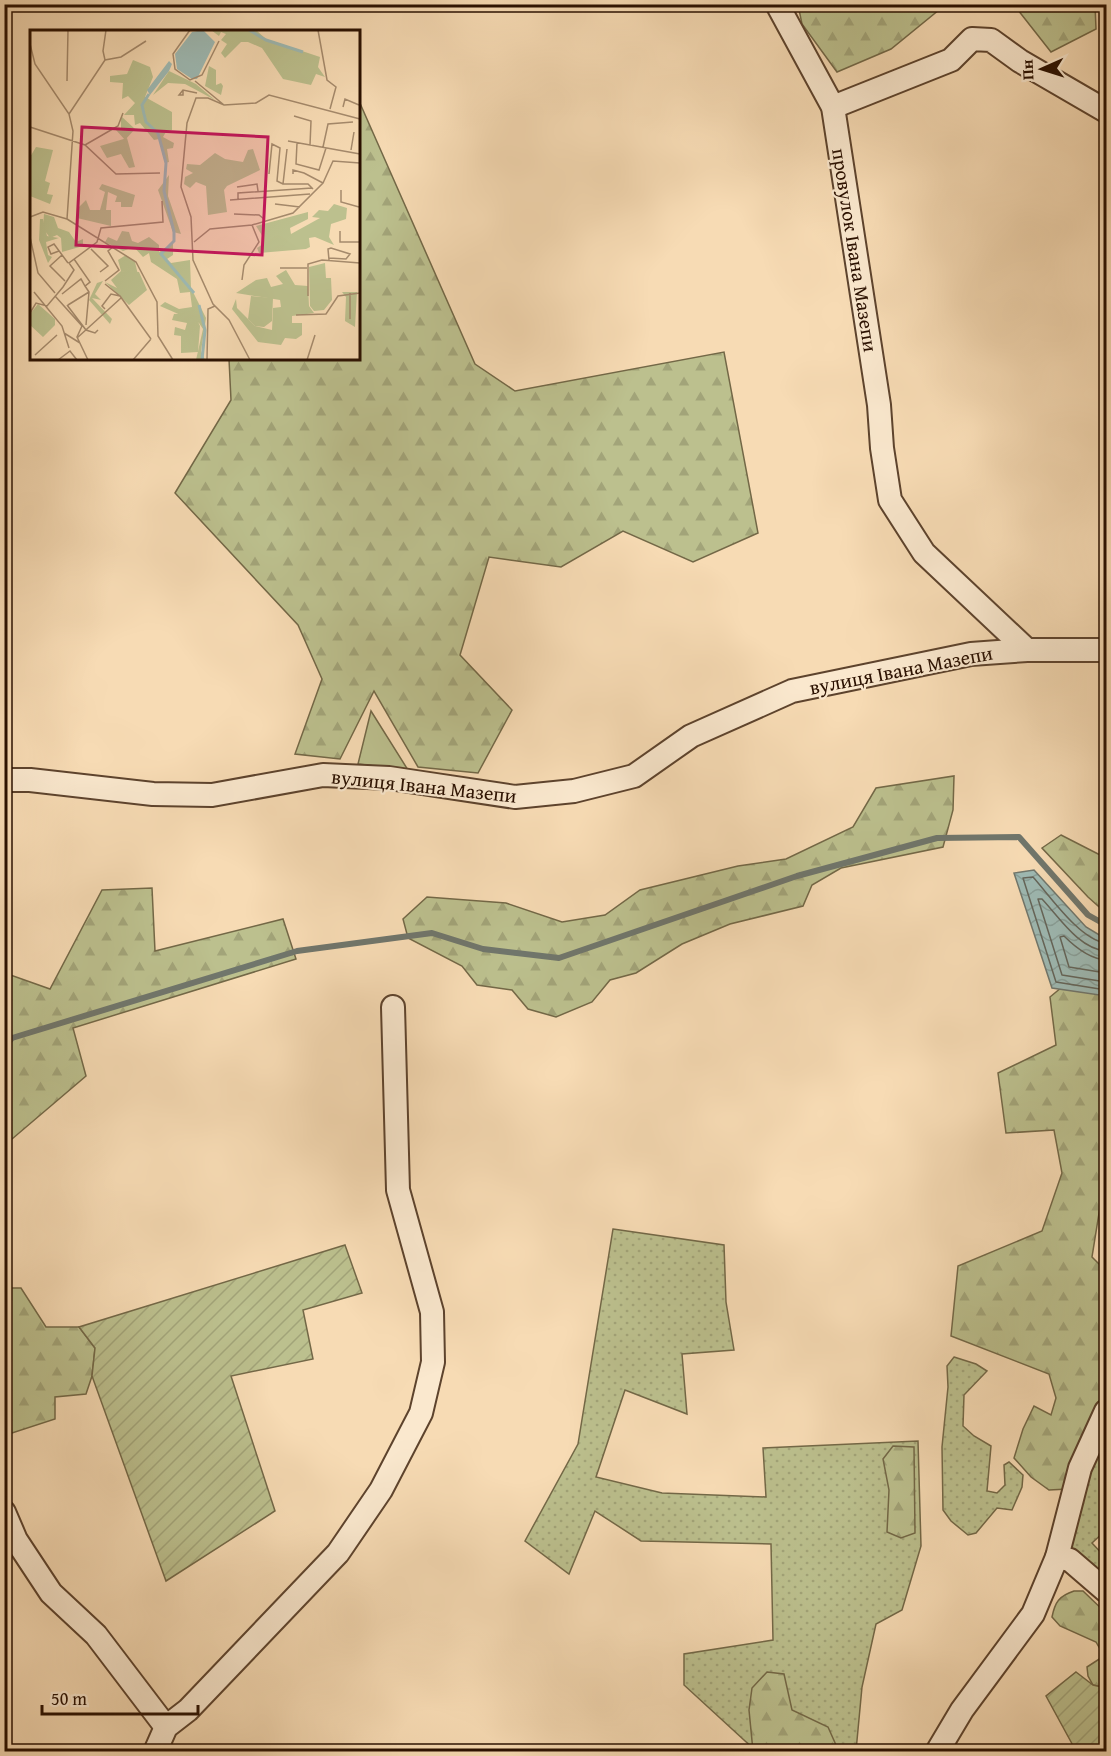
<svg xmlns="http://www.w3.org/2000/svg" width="1111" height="1756" font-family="'Gentium Book Plus',serif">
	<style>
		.grass { fill: url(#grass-dots); stroke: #736847; stroke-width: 1.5 }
		.forest { fill: url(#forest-firs); stroke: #736847; stroke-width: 1.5 }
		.park { fill: #bcc08e; stroke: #736847; stroke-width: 1.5 }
		.garden { fill: url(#garden-furrows); stroke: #736847; stroke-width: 1.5 }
		.water { fill: url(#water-waves); stroke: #70766c; stroke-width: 1.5 }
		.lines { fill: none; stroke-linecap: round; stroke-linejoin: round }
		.shore { stroke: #64655a; stroke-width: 1.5 }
		.stream { stroke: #70766c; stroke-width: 6 }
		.minor-casing { stroke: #5d432d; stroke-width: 26 }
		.minor { stroke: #fae8ce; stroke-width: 22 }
		.labels { text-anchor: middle; stroke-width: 4.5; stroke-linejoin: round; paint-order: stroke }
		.street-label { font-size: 20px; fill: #2a1000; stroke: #fae8ce }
		.inset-river { fill: none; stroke: #9ebab4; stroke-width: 3 }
		.inset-road { fill: none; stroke: #a58a6c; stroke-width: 1.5 }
		.view { fill: #c2185b; fill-opacity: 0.15; stroke: #c2185b; stroke-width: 3 }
		.inset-edge { fill: none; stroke: #2a1000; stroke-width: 3 }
	</style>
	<defs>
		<pattern id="grass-dots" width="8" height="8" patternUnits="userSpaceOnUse" patternTransform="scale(1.5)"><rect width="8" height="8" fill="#bcc08e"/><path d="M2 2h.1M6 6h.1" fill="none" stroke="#a2a479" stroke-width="1.8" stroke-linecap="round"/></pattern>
		<pattern id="forest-firs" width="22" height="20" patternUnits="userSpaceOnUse" patternTransform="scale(1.5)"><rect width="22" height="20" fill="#bcc08e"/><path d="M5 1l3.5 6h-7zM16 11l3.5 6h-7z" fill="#a2a479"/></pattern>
		<pattern id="garden-furrows" width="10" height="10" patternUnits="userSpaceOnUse" patternTransform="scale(1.5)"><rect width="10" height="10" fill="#bcc08e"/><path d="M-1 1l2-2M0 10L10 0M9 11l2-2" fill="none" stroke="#a2a479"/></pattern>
		<pattern id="water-waves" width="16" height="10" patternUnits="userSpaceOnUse" patternTransform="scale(1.5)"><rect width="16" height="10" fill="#9ebab4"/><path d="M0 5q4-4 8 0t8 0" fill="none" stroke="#889f99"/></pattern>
	</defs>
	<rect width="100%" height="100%" fill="#f7dbb4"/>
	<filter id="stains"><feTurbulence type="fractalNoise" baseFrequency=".00333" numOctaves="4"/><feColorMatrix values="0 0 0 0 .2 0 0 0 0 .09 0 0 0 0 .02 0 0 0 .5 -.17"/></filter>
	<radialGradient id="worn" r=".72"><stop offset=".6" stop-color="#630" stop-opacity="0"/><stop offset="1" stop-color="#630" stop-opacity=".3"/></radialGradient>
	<g class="grass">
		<polygon points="613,1229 724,1245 726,1302 734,1350 682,1354 687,1414 625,1390 596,1477 662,1493 766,1497 763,1448 918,1441 921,1546 902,1610 876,1624 862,1687 856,1751 756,1751 684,1685 684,1654 773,1640 771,1544 641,1541 595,1511 569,1574 525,1541 578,1444"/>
		<polygon points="954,1357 976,1364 987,1371 964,1395 963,1426 974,1436 991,1446 987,1491 997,1493 1005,1485 1004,1465 1009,1462 1023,1475 1022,1487 1012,1510 997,1508 976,1533 968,1535 951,1521 943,1510 942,1447 948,1387 947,1366"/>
		<polygon points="1106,1424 1106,1530 1092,1543 1106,1558 1106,1581 1068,1545 1085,1465"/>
	</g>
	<g class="forest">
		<polygon points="798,5 798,4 945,5 891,49 837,72 802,24"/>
		<polygon points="1014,5 1095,5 1096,29 1051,52"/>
		<polygon points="359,101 475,364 515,391 724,352 758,533 693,562 623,531 561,567 489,557 460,655 512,710 478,773 418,767 374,691 340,759 295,754 322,679 298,625 175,493 231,400 229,359 358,358"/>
		<polygon points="954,776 953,810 943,847 841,868 812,885 803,906 730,924 682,944 636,973 610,980 592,1002 556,1017 528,1009 512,990 477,985 462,966 408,938 403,919 427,897 506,903 562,922 605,915 640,890 738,866 786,859 853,827 876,788"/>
		<polygon points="1061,835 1106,858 1106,913 1088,897 1042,848"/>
		<polygon points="152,888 155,951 283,919 296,959 73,1028 86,1076 5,1145 5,973 50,989 102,890"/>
		<polygon points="1073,978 1106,983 1106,1200 1100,1207 1092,1257 1106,1271 1106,1396 1083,1447 1068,1489 1049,1490 1031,1477 1014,1458 1023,1429 1034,1406 1051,1415 1056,1398 1049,1374 951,1336 958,1266 1042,1231 1062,1173 1054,1130 1006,1133 998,1073 1056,1045 1050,997"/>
		<polygon points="4,1288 21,1288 46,1327 79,1327 95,1348 92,1376 86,1394 55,1397 55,1419 9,1434 4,1432"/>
		<polygon points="893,1446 914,1447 915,1533 901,1538 887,1532 889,1490 883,1459"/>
		<path d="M1074,1591H1083L1106,1613V1688L1093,1685L1088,1676L1087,1667L1104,1656L1096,1642L1060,1626L1052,1617C1055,1602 1059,1596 1074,1591Z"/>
		<polygon points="767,1672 784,1674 792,1710 828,1727 836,1745 867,1745 867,1751 753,1751 749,1710 752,1688"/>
	</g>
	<polygon class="park" points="371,711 408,770 358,764"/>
	<g class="garden">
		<polygon points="345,1245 362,1293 303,1310 313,1359 231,1376 275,1511 166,1581 92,1376 95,1348 79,1327"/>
		<polygon points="1076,1672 1093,1685 1106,1688 1106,1751 1076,1751 1046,1696"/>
	</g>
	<polygon class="water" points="1034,870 1086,927 1106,939 1106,996 1052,988 1014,873"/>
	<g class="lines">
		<g class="shore">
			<path d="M1106,943C1080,940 1050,896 1033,877L1023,878L1056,982L1106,990"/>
			<path d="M1106,951C1079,949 1059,917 1042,899H1038L1062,975L1106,982"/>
			<path d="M1106,960C1090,959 1075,947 1064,936L1060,937L1069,967L1106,973"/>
		</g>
		<polyline class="stream" points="4,1048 12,1038 297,951 432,933 483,949 559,958 797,876 937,838 1019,837 1088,915 1106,925"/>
		<g class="minor-casing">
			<g id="minor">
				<polyline points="777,4 833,107 879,405 882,448 890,500 924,553 1027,650"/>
				<polyline points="833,107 951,60 972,39 991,40 1020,61 1106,111"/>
				<polyline points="4,780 30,780 153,794 212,795 323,775 389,778 515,797 574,791 634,776 691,736 792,691 971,654 1027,650 1106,650"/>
				<polyline points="4,1512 16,1540 51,1593 96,1635 166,1727"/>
				<polyline points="1057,1557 1070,1560 1106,1591"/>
				<polyline points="155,1752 166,1727 188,1710 338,1553 381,1490 421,1413 433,1362 432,1312 398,1190 393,1007"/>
				<polyline points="937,1752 962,1710 1033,1614 1057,1557 1080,1468 1106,1411"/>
			</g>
		</g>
		<use href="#minor" class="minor"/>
	</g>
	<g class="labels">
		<g class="street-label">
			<text transform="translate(855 250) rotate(81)" y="7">провулок Івана Мазепи</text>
			<text transform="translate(901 670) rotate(-11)" y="7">вулиця Івана Мазепи</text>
			<text transform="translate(424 786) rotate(6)" y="7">вулиця Івана Мазепи</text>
		</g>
	</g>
	<g transform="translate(30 30)">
		<rect width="330" height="330" fill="#f7dbb4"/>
		<path d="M72,154L105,165L102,177H91V172H85L87,166L78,162L76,180H81V196L47,188V179L56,170L60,180H70L75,162L69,159ZM91,241L109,242L117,260L99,275L75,252L87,258L81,250ZM8,274L25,289V295L13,307L0,295V284Z" fill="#bcc08e"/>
		<path d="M181,0H226L236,9L290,27L288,37L295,47L286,44L281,55L253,49L232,18L218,12H211L195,28L191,23L197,14L191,10L196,4L191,2L189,6ZM103,30L120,37L123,47L115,67L142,82V100H137L133,107L144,113L143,118L137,119L139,132L135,133L129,109L124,110L110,93L105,95L104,85H94L105,73L98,66L92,69L93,53L80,52V46L97,44ZM179,36L186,40V55L191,53L193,56L191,65L175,56ZM139,41L166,54L185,70L155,54L138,53L123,65ZM91,86L105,99L95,110L86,100L91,98ZM223,119L230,140L197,156L194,160L197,182L178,185L176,156L166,152L160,158L154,154L155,147L163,143L156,139L157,134L170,135L185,123L195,129L213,132L218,120ZM139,145L138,166L151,204L143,202L128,160ZM304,174L317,178L316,189L301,194L299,207L304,215L285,207L279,208L280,217L276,219L229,223L227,218L233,214V207L226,196L278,182V189L260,198L261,204L290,188L282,187L289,180L298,181ZM10,189H13L17,206L29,208L16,212L18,225L22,227L18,233L9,210ZM92,201L99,202L102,211L108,213L119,207L129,215V222L143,213V225L137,229L141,233L160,230L161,258L176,288L171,321L175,330H166L173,299L169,293L130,276L135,272L149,279L162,277L160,262L150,263L147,249L121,232L119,223L113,227L104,217L93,221L75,212L78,207L87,211ZM96,225L105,232L108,245L91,241L88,230ZM256,240L265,255L278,256L279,276L284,283L262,286V293H272V305L266,309L255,308L251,315L228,312L202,279L206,269L207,278L225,296L242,300L243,278L251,277L250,270L206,263L226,250L237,248L241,257L253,254L246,246ZM73,251L65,264L71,270L62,268L82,289L80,294L59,270L67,253ZM312,262H327L325,297L315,291L316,267Z" fill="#bcc08e"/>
		<path d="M295,233L296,248H301L302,270L294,280L284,281L280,276L279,237ZM221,266L243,268L242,291L234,297L225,296L218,289Z" fill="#bcc08e"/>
		<path d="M97,108L105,137L99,138L91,124L77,128L70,116ZM6,117L23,120L15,151L20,153L17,164L23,165L20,174L0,166V127ZM14,184L24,187L28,198L39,202L46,212L53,209V216L32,222L31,208L27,205L20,208L13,198ZM164,283L170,296L168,322L151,323V306L144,305L145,297L155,300L157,293L142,290L144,284Z" fill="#bcc08e"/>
		<path d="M173,0L185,12L167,49H162L147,39L145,24L162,2ZM139,31L142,34L139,41L120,65L117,60Z" fill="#9ebab4"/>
		<path class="inset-river" d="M219,0L236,10L273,22M119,64L112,75L114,84L116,92L128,103L136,133L134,161L144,202V211L131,224L164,263M169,275L175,300L172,330"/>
		<path class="inset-road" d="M160,0L143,24L145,39L160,50L172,45L189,11M288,0L297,50L306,57L300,79M0,14L5,34L39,84L43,101L37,189L106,232L127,272L128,306L143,330M75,30L73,21L76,0M37,51L38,0M165,51L194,75M153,60V65H149L153,60L167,63M313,77L315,69L329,75M39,84L75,30L91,27L116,11M264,86L281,91L280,115M0,97L55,115L86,144L130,143M258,111L330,124M267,113L266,134L289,140L296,118M55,115L88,96L93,83M293,117L298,94L323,92M257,119L253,154H278L283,159M321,120L324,102M330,128V180M239,144L242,114L250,118L247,151L253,154M263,144V140L274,143L293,153M207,157L227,154L228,161M311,160V172L329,177M208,169V163L282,158M200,170L280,164M245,174L270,177M204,184L229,185L234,189M0,187L13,182L37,189M310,201V212H330M0,207L8,243L25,263M164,212L180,199L222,195L263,183L293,153L303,131L330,133M61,219L78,236L70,242M29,221L21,224L18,217L24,214L38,233M32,225L20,236L35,251M299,228L316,229L320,224L301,218L298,219L299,230M250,238H277M212,250L214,235L229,212L222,195M75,251L89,240L78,221L83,217M75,254L90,266M55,256L59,262L56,295M4,262L32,296L39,318M320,263V289M32,264L51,249L55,256L60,252L44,229M25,266L52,296L47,307L58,330M278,266V234L292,230L330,233M37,275L56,300L65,303L68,300M38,275L59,262M75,279L72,276L81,264L90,266L121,309M0,283L6,273L17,276L33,257L44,240L39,233L67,212L71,198L133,192L132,171M266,285L296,284L308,266L330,263M34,303L50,313M47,308L91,268M5,325L27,305M28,330L40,321L47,330M103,330L121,309M177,330L178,279L185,276M220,330L199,290L183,274L163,230L161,187L151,157L157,93L166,68H178L194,75L226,73L239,65L330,89M277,330L285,305"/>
		<path class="view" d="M52,97L238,107L232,225L46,215Z"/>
		<rect width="330" height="330" class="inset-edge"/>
	</g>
	<rect width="1111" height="1756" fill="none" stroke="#f7dbb4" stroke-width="24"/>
	<rect x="6" y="6" width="1099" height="1744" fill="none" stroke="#2a1000" stroke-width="3"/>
	<rect x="12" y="12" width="1087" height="1732" fill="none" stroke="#2a1000" stroke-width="1.5"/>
	<g transform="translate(1042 69) rotate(267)" stroke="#fae8ce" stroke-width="4.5" paint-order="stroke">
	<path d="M0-4.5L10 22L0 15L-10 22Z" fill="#2a1000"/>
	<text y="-9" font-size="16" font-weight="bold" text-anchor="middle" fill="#2a1000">Пн</text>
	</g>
	<path d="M42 1705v9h156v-9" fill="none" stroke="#2a1000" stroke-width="3"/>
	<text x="51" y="1705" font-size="18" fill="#2a1000" stroke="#fae8ce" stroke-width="4.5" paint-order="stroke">50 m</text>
	<rect width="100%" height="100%" filter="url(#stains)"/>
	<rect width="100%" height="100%" fill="url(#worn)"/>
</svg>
